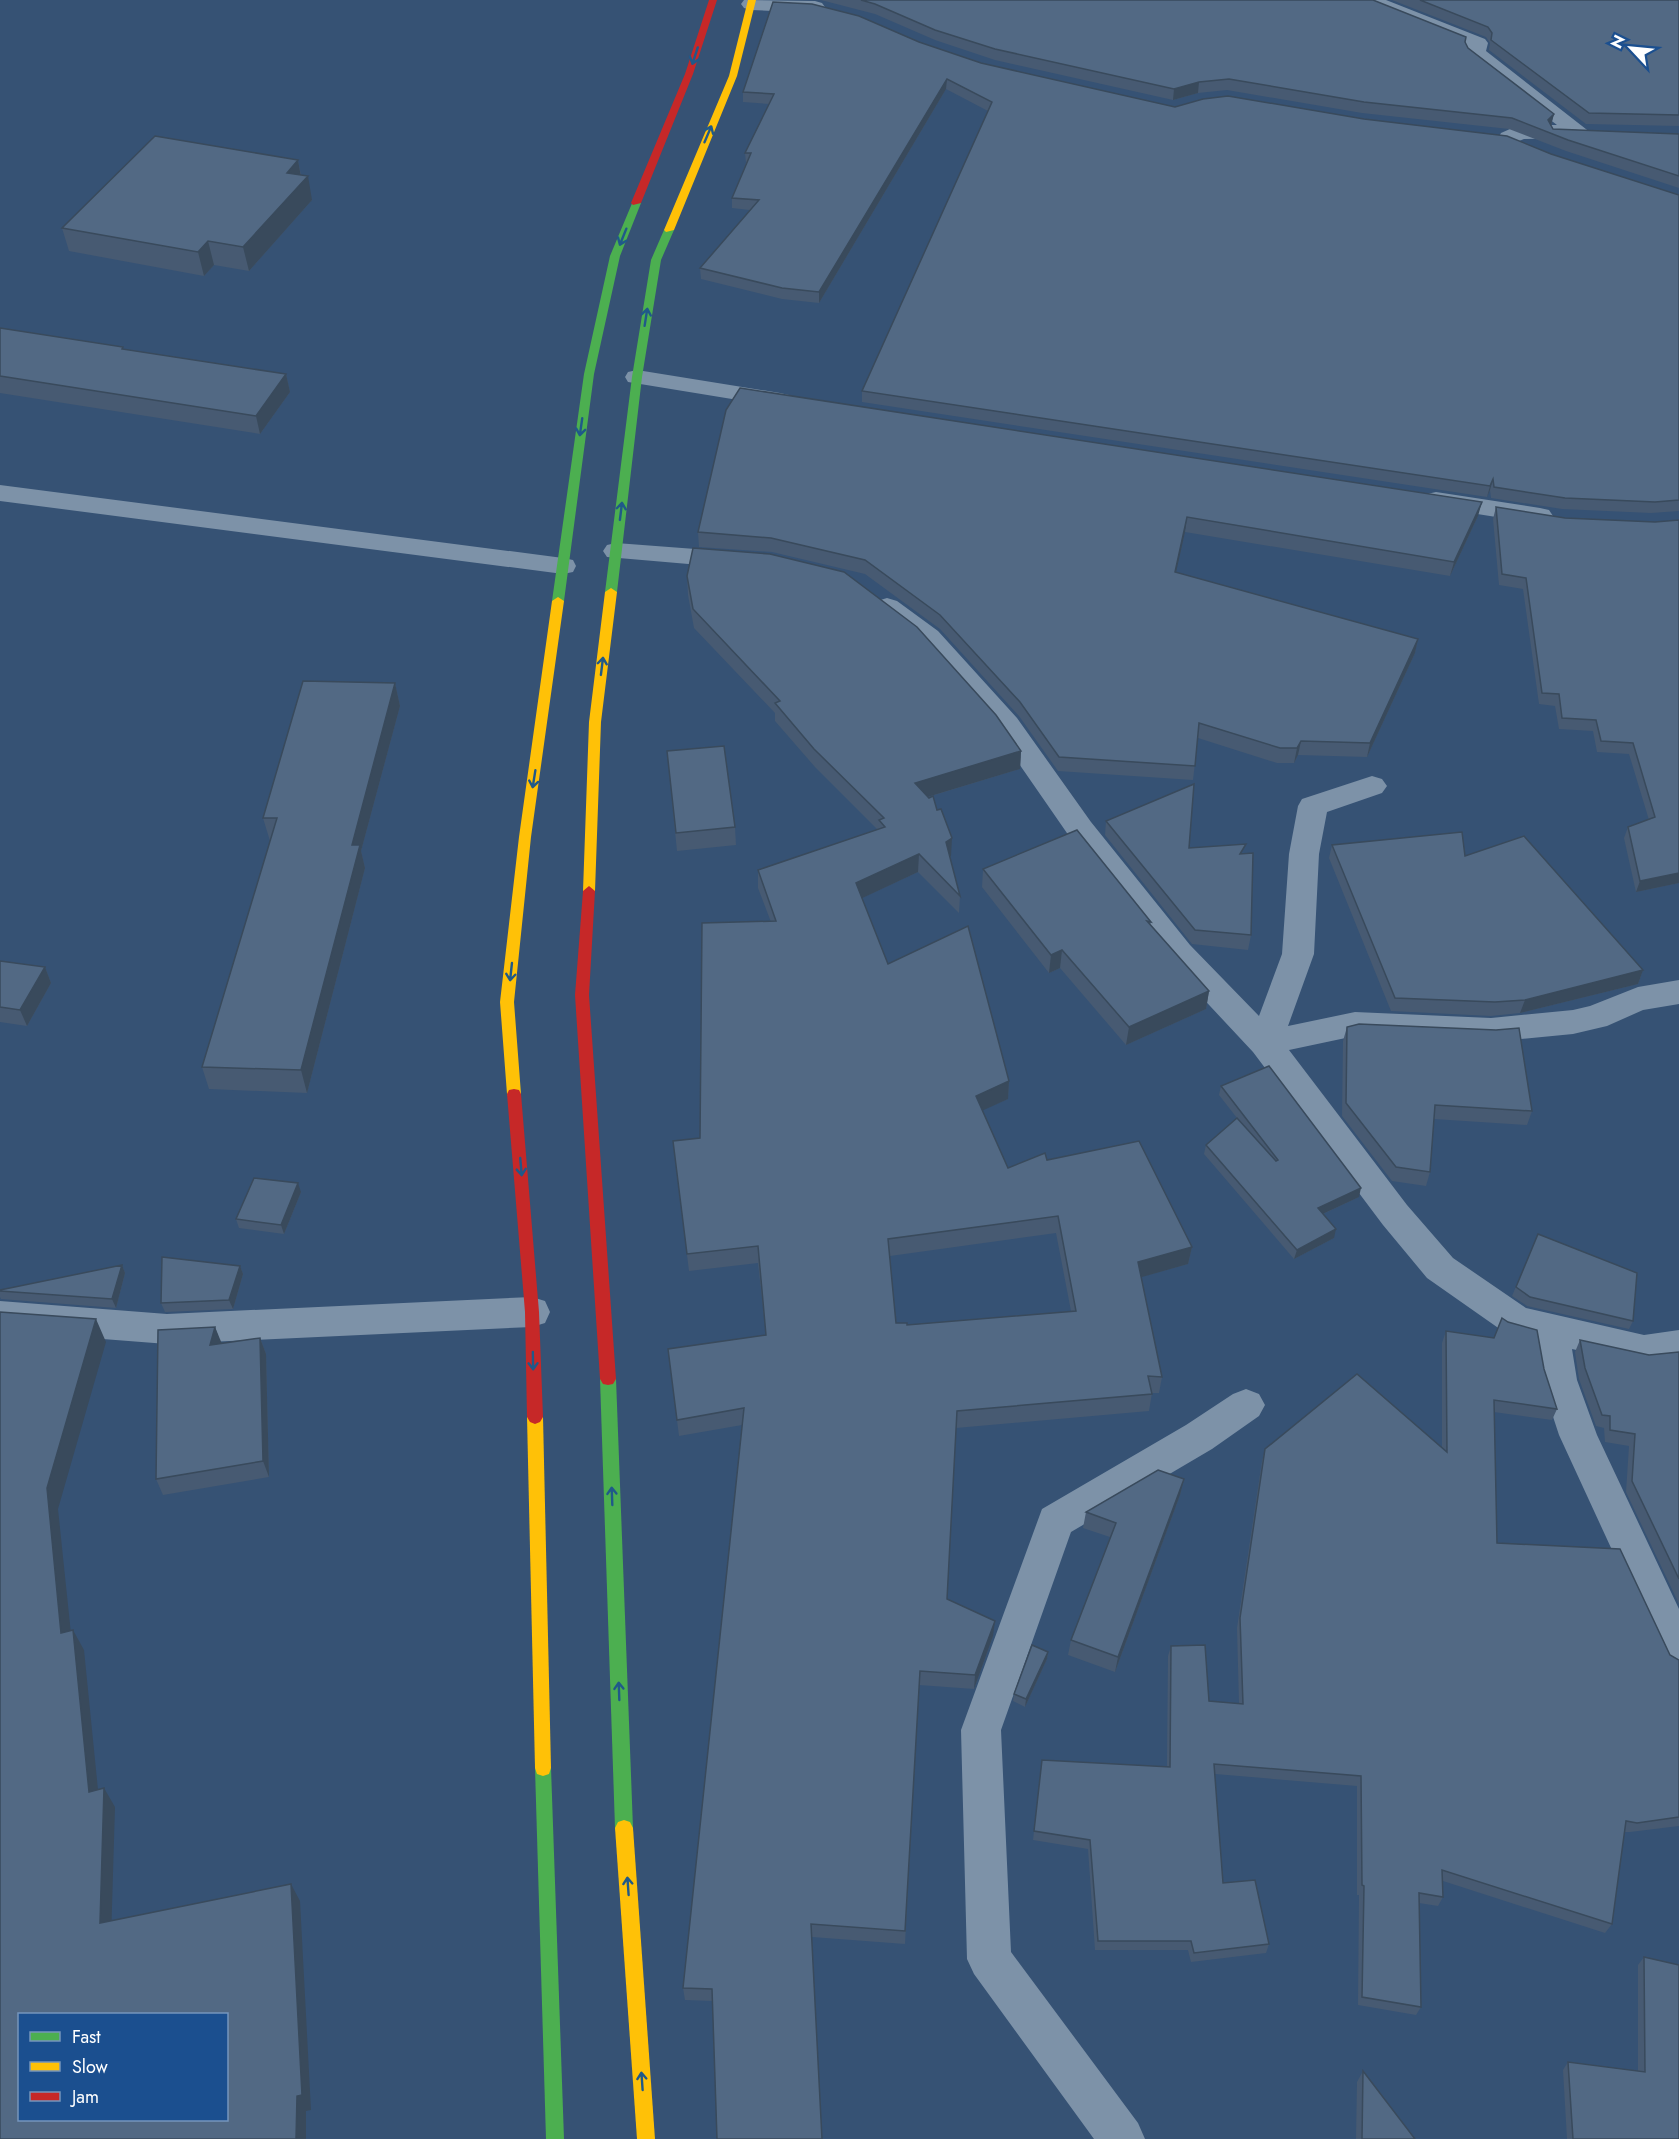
<svg xmlns="http://www.w3.org/2000/svg" width="1679" height="2139" font-family="Jost,sans-serif">
	<style>
		.lines { fill: none; stroke-linecap: round; stroke-linejoin: round }
		.street { fill: #7d92a8; fill-rule: evenodd }
		.fast { fill: #4caf50; fill-rule: evenodd }
		.slow { fill: #ffc107; fill-rule: evenodd }
		.jam { fill: #c62828; fill-rule: evenodd }
		.wall { fill: #475a72; fill-rule: evenodd }
		.shaded-wall { fill: #394a5c }
		.building { fill: #526984; stroke: #394a5c; stroke-width: 1.5; fill-rule: evenodd }
		.oneway { stroke: #205989 }
	</style>
	<rect width="100%" height="100%" fill="#365274"/>
	<g class="lines">
		<g class="street">
			<polygon points="744,0 815,1 822,3 825,7 822,11 815,13 751,10 744,8 741,4"/>
			<polygon points="1358,0 1386,0 1485,39 1488,43 1486,51 1591,133 1588,138 1524,139 1509,145 1501,143 1498,138 1501,133 1519,125 1557,125 1468,57 1465,53 1467,46 1361,4"/>
			<polygon points="637,370 780,393 789,395 792,400 789,405 780,407 628,382 625,377 628,372"/>
			<polygon points="0,485 563,558 573,560 576,566 573,572 563,574 0,501"/>
			<polygon points="1436,492 1540,508 1549,510 1553,516 1549,522 1540,524 1427,506 1423,500 1427,494"/>
			<polygon points="616,543 735,552 744,554 748,560 744,566 735,568 607,557 603,551 607,545"/>
			<polygon points="887,598 897,601 938,631 1017,718 1091,822 1190,945 1259,1016 1282,954 1289,854 1298,806 1302,799 1372,776 1382,779 1387,786 1382,793 1327,812 1319,854 1314,954 1288,1026 1355,1012 1491,1018 1573,1010 1590,1006 1638,987 1679,980 1679,1004 1643,1010 1607,1026 1573,1034 1491,1042 1355,1036 1289,1050 1407,1205 1453,1258 1526,1308 1644,1335 1679,1330 1679,1360 1644,1365 1572,1349 1577,1380 1597,1435 1679,1609 1679,1671 1665,1665 1559,1435 1541,1380 1534,1340 1504,1332 1427,1278 1383,1225 1253,1052 1168,961 1069,836 997,732 918,643 877,613 873,607 877,601"/>
			<polygon points="532,1297 545,1301 550,1312 545,1323 532,1327 167,1344 0,1331 0,1301 167,1314"/>
			<polygon points="1246,1389 1259,1394 1265,1405 1259,1416 1212,1449 1071,1532 1001,1730 1011,1952 1138,2123 1145,2139 1094,2139 974,1974 967,1959 961,1730 1042,1509 1186,1425 1233,1394"/>
		</g>
		<g class="fast">
			<polygon points="633,201 641,203 620,256 594,374 564,601 558,605 552,601 584,374 610,256"/>
			<polygon points="669,227 674,230 661,260 642,377 617,592 611,596 605,592 632,377 651,260 664,230"/>
			<polygon points="608,1373 613,1374 616,1379 633,1828 630,1834 624,1836 618,1834 615,1828 600,1379 603,1374"/>
			<polygon points="543,1760 549,1762 551,1768 564,2139 546,2139 535,1768 537,1762"/>
		</g>
		<g class="slow">
			<polygon points="748,0 756,0 737,76 674,230 666,232 664,230 729,76"/>
			<polygon points="611,588 617,592 601,722 595,891 589,896 583,891 589,722 605,592"/>
			<polygon points="558,597 564,601 531,837 514,1002 521,1094 519,1098 509,1098 507,1094 500,1002 519,837 552,601"/>
			<polygon points="535,1410 540,1412 543,1417 551,1768 549,1774 543,1776 537,1774 535,1768 527,1417 530,1412"/>
			<polygon points="624,1820 630,1822 633,1828 655,2139 637,2139 615,1828 618,1822"/>
		</g>
		<g class="jam">
			<polygon points="709,0 717,0 693,74 641,203 633,205 631,203 685,74"/>
			<polygon points="589,886 595,891 589,995 616,1379 613,1384 608,1385 603,1384 600,1379 575,995 583,891"/>
			<polygon points="514,1089 519,1090 521,1094 539,1312 543,1417 540,1422 535,1424 530,1422 527,1417 525,1312 507,1094 509,1090"/>
		</g>
	</g>
	<g class="wall">
		<polygon points="821,0 1373,0 1465,42 1468,48 1554,114 1551,125 1553,129 1679,134 1679,188 1566,151 1509,129 1362,113 1227,90 1198,93 1173,100 995,60 935,40 875,14"/>
		<polygon points="1392,0 1679,0 1679,126 1586,124 1489,50 1490,43 1486,37"/>
		<polygon points="919,42 981,63 1175,107 1551,154 1679,195 1679,511 1651,513 1562,509 1491,498 1490,490 1487,497 862,402 862,391 988,111 946,89 819,303 782,299 701,279 700,268 750,210 732,208 732,198 746,163 745,153 769,104 743,102 743,92"/>
		<polygon points="298,160 301,175 312,200 249,271 214,265 204,276 69,251 62,228"/>
		<polygon points="0,328 124,349 286,374 290,392 260,434 0,393"/>
		<polygon points="726,410 1478,516 1450,576 1185,532 1176,572 1418,639 1415,653 1367,757 1298,755 1294,763 1277,763 1198,738 1193,780 1058,771 1019,716 940,629 865,574 772,552 699,547 698,532"/>
		<polygon points="1496,507 1565,518 1655,522 1679,520 1679,883 1636,892 1624,838 1628,827 1649,820 1629,754 1597,752 1593,731 1559,729 1555,706 1539,704 1523,589 1499,585 1493,519"/>
		<path d="M687,576L1021,751L1020,769L928,797L951,856L950,857L960,896L959,913L918,872L862,898L888,964L1009,1081L1008,1099L982,1110L1008,1168L1047,1160L1192,1247L1188,1264L1141,1277L1162,1377L1159,1393H1152L1149,1411L956,1428L947,1599L993,1636L974,1689L919,1685L905,1944L812,1937L713,2001L685,2000L683,1988L742,1425L679,1436L670,1365L766,1335L758,1263L689,1271L673,1141L700,1138L771,922L758,888V870L878,830L815,767L775,721V713L694,628L688,595ZM1056,1233L1071,1311L907,1325L896,1323L890,1256Z"/>
		<polygon points="395,683 400,706 361,851 365,868 307,1093 209,1089 202,1067 270,841 263,818"/>
		<polygon points="667,751 735,827 736,845 677,851"/>
		<polygon points="1106,821 1189,848 1244,854 1251,935 1248,950 1192,944 1105,835"/>
		<polygon points="1332,845 1465,856 1643,970 1638,984 1520,1013 1491,1016 1391,1011 1329,858"/>
		<polygon points="983,869 1151,922 1150,925 1209,991 1206,1009 1126,1045 1060,968 1049,973 982,887"/>
		<polygon points="0,961 45,967 51,983 27,1026 0,1022"/>
		<polygon points="1347,1027 1532,1111 1527,1125 1434,1119 1430,1172 1426,1186 1392,1181 1342,1116 1343,1041"/>
		<polygon points="1221,1086 1359,1197 1323,1214 1334,1238 1294,1259 1204,1154 1206,1145 1237,1118 1219,1095"/>
		<polygon points="301,1192 284,1234 239,1228 236,1219"/>
		<polygon points="1538,1234 1633,1321 1629,1329 1527,1306 1512,1296"/>
		<polygon points="122,1265 125,1273 116,1308 1,1299 0,1297 0,1290"/>
		<polygon points="240,1266 243,1274 233,1309 165,1312 161,1303"/>
		<polygon points="215,1327 221,1344 260,1338 266,1354 269,1477 163,1495 156,1479"/>
		<polygon points="1446,1331 1544,1369 1557,1409 1552,1420 1494,1412 1497,1543 1670,1655 1679,1660 1679,1826 1630,1832 1624,1832 1612,1924 1605,1933 1443,1881 1443,1897 1438,1906 1419,1903 1421,2007 1416,2015 1358,2005 1359,1895 1357,1895 1357,1786 1215,1774 1223,1883 1269,1944 1266,1953 1191,1962 1188,1950 1095,1950 1088,1849 1033,1840 1042,1760 1167,1767 1168,1656 1171,1646 1209,1701 1239,1704 1237,1628 1262,1461 1265,1449 1442,1448 1442,1343"/>
		<polygon points="1580,1340 1649,1355 1679,1352 1679,1604 1626,1492 1629,1446 1605,1442 1604,1428 1596,1426 1579,1379 1575,1352"/>
		<polygon points="1184,1479 1180,1495 1115,1672 1068,1655 1071,1640 1110,1537 1083,1528 1086,1512"/>
		<polygon points="1048,1652 1047,1659 1025,1707 1013,1701 1014,1694"/>
		<polygon points="1644,1957 1679,2139 1567,2139 1563,2070 1568,2062 1638,2072 1638,1965"/>
		<polygon points="1363,2071 1415,2139 1356,2139 1357,2082"/>
	</g>
	<g class="shaded-wall">
		<polygon points="947,79 946,89 819,303 819,292"/>
		<polygon points="1199,82 1198,93 1173,100 1174,89"/>
		<polygon points="1554,114 1551,125 1545,131 1548,120"/>
		<polygon points="298,160 302,183 308,176 312,200 249,271 243,247 287,173"/>
		<polygon points="208,241 214,265 204,276 198,252"/>
		<polygon points="286,374 290,392 260,434 256,416"/>
		<polygon points="1493,479 1490,490 1487,497 1490,486"/>
		<polygon points="1482,502 1478,516 1450,576 1454,562"/>
		<polygon points="1187,517 1185,532 1173,586 1175,572"/>
		<polygon points="1418,639 1415,653 1367,757 1370,743"/>
		<polygon points="395,683 400,706 361,851 365,868 307,1093 301,1070 352,845"/>
		<polygon points="1301,741 1298,755 1294,763 1297,748"/>
		<polygon points="1021,751 1020,769 914,801 915,783"/>
		<polygon points="952,838 951,856 945,860 946,842"/>
		<polygon points="919,854 918,872 856,901 856,883"/>
		<polygon points="1679,873 1679,883 1636,892 1640,881"/>
		<polygon points="1062,950 1060,968 1049,973 1051,955"/>
		<polygon points="45,967 51,983 27,1026 20,1010"/>
		<polygon points="1643,970 1638,984 1520,1013 1525,1000"/>
		<polygon points="1209,991 1206,1009 1126,1045 1129,1027"/>
		<polygon points="1009,1081 1008,1099 975,1114 976,1096"/>
		<polygon points="298,1183 301,1192 284,1234 281,1225"/>
		<polygon points="1361,1188 1359,1197 1316,1217 1318,1208"/>
		<polygon points="1336,1229 1334,1238 1294,1259 1297,1250"/>
		<polygon points="1192,1247 1188,1264 1135,1279 1138,1262"/>
		<polygon points="122,1265 125,1273 116,1308 112,1299"/>
		<polygon points="240,1266 243,1274 233,1309 229,1300"/>
		<polygon points="96,1319 106,1342 58,1509 73,1653 61,1633 47,1488"/>
		<polygon points="215,1327 222,1344 210,1345"/>
		<polygon points="260,1338 266,1354 269,1477 263,1461"/>
		<polygon points="1184,1479 1180,1495 1115,1672 1118,1657"/>
		<polygon points="995,1621 993,1636 974,1689 975,1675"/>
		<polygon points="73,1630 84,1650 100,1810 89,1792"/>
		<polygon points="1048,1652 1047,1659 1025,1707 1026,1699"/>
		<polygon points="104,1788 115,1807 111,1940 100,1923"/>
		<polygon points="291,1884 300,1901 311,2110 306,2111 306,2139 296,2139"/>
	</g>
	<g class="building">
		<polygon points="861,0 1373,0 1466,37 1465,42 1468,48 1554,114 1548,120 1553,129 1679,134 1679,176 1568,140 1512,118 1364,102 1229,79 1199,82 1174,89 995,49 935,30 875,4"/>
		<polygon points="1420,0 1679,0 1679,115 1589,113 1491,40 1492,33 1488,27"/>
		<polygon points="773,2 812,4 859,16 919,42 981,63 1175,107 1203,99 1228,96 1364,119 1507,136 1551,154 1679,195 1679,500 1655,502 1565,498 1494,487 1493,479 1490,486 862,391 992,102 947,79 819,292 782,288 700,268 759,200 732,198 751,153 745,153 774,94 743,92"/>
		<polygon points="155,136 298,160 287,173 308,176 243,247 208,241 198,252 62,228"/>
		<polygon points="0,328 123,347 122,349 286,374 256,416 0,376"/>
		<polygon points="740,388 1482,502 1454,562 1187,517 1175,572 1418,639 1370,743 1301,741 1297,748 1280,748 1199,723 1195,766 1059,757 1020,702 940,615 865,560 771,538 698,532 726,410"/>
		<polygon points="1496,507 1565,518 1655,522 1679,520 1679,873 1640,881 1628,827 1655,817 1633,743 1601,741 1596,720 1562,718 1559,694 1542,693 1526,578 1502,574"/>
		<path d="M693,548L770,554L844,572L917,627L996,715L1021,751L915,783L929,798L933,796L937,810L941,809L952,838L946,842L960,896L919,854L856,883L888,964L968,926L1009,1081L976,1096L1008,1168L1045,1153L1047,1160L1139,1141L1192,1247L1138,1262L1162,1377L1148,1376L1152,1394L957,1411L947,1599L995,1621L975,1675L920,1671L905,1931L811,1924L822,2139H717L712,1989L683,1988L744,1408L677,1420L668,1349L766,1335L758,1246L687,1254L673,1141L700,1138L702,923L776,921L758,870L885,827L879,820L884,818L814,749L775,703L780,701L693,609L687,576ZM1058,1216L1076,1311L907,1325V1323H896L888,1239Z"/>
		<polygon points="303,681 395,683 352,845 360,845 301,1070 202,1067 277,818 263,818"/>
		<polygon points="724,746 735,827 676,833 667,751"/>
		<polygon points="1194,784 1189,848 1246,844 1240,854 1253,853 1251,935 1195,930 1106,821"/>
		<polygon points="1077,830 1151,922 1147,921 1209,991 1129,1027 1062,950 1051,955 983,869"/>
		<polygon points="1462,832 1465,856 1524,836 1643,970 1525,1000 1495,1002 1395,998 1332,845"/>
		<polygon points="0,961 45,967 20,1010 0,1007"/>
		<polygon points="1359,1024 1496,1030 1519,1028 1532,1111 1435,1105 1430,1172 1396,1167 1346,1103 1347,1027"/>
		<polygon points="1269,1066 1361,1188 1318,1208 1336,1229 1297,1250 1206,1145 1237,1118 1276,1161 1278,1160 1221,1086"/>
		<polygon points="254,1178 298,1183 281,1225 236,1219"/>
		<polygon points="1538,1234 1637,1273 1633,1321 1530,1297 1516,1287"/>
		<polygon points="162,1257 240,1266 229,1300 161,1303"/>
		<polygon points="122,1265 112,1299 0,1291 0,1290"/>
		<path d="M0,1312L96,1319L47,1488L61,1633L73,1630L89,1792L104,1788L100,1923L291,1884L302,2095L297,2096L296,2139H0ZM20,2014H226V2120H20Z"/>
		<polygon points="1502,1318 1508,1322 1537,1330 1544,1369 1557,1409 1494,1400 1497,1543 1620,1549 1670,1655 1679,1660 1679,1817 1637,1823 1626,1821 1612,1924 1442,1870 1443,1897 1419,1893 1421,2007 1362,1997 1364,1886 1362,1885 1361,1776 1214,1764 1223,1883 1255,1880 1269,1944 1194,1953 1191,1941 1098,1941 1090,1840 1034,1831 1042,1760 1170,1767 1171,1646 1205,1645 1209,1701 1243,1704 1240,1618 1265,1449 1357,1374 1447,1452 1446,1331 1494,1338"/>
		<polygon points="215,1327 210,1345 260,1338 263,1461 156,1479 158,1330"/>
		<polygon points="1580,1340 1649,1355 1679,1352 1679,1579 1632,1481 1635,1434 1610,1430 1610,1416 1602,1415 1585,1368"/>
		<polygon points="1158,1470 1184,1479 1118,1657 1071,1640 1116,1523 1086,1512"/>
		<polygon points="1032,1645 1048,1652 1026,1699 1014,1694"/>
		<polygon points="1644,1957 1679,1965 1679,2139 1573,2139 1568,2062 1645,2072"/>
		<polygon points="1363,2071 1415,2139 1362,2139"/>
	</g>
	<defs><path id="oneway-shaft" d="M-6 0H5M1.5-3L5.5 0L1.5 3" fill="none" stroke-width="1.6" stroke-linecap="round" stroke-linejoin="round" transform="scale(1.5)"/></defs>
	<g class="oneway">
		<use href="#oneway-shaft" transform="translate(695 56) rotate(108)"/>
		<use href="#oneway-shaft" transform="translate(708 134) rotate(-67)"/>
		<use href="#oneway-shaft" transform="translate(623 237) rotate(112)"/>
		<use href="#oneway-shaft" transform="translate(646 317) rotate(-81)"/>
		<use href="#oneway-shaft" transform="translate(581 427) rotate(98)"/>
		<use href="#oneway-shaft" transform="translate(621 511) rotate(-83)"/>
		<use href="#oneway-shaft" transform="translate(602 666) rotate(-83)"/>
		<use href="#oneway-shaft" transform="translate(534 779) rotate(99)"/>
		<use href="#oneway-shaft" transform="translate(511 972) rotate(96)"/>
		<use href="#oneway-shaft" transform="translate(521 1167) rotate(85)"/>
		<use href="#oneway-shaft" transform="translate(533 1361) rotate(89)"/>
		<use href="#oneway-shaft" transform="translate(612 1496) rotate(-92)"/>
		<use href="#oneway-shaft" transform="translate(619 1691) rotate(-92)"/>
		<use href="#oneway-shaft" transform="translate(628 1886) rotate(-94)"/>
		<use href="#oneway-shaft" transform="translate(642 2081) rotate(-94)"/>
	</g>
	<rect x="18" y="2013" width="210" height="108" fill="#1b4f8f" stroke="#7695bc" stroke-width="1.5"/>
	<rect x="30" y="2032" width="30" height="9" fill="#4caf50" stroke="#7695bc" stroke-width="1.5"/>
	<text x="72" y="2043" font-size="18" fill="#ffffff">Fast</text>
	<rect x="30" y="2062" width="30" height="9" fill="#ffc107" stroke="#7695bc" stroke-width="1.5"/>
	<text x="72" y="2073" font-size="18" fill="#ffffff">Slow</text>
	<rect x="30" y="2092" width="30" height="9" fill="#c62828" stroke="#7695bc" stroke-width="1.5"/>
	<text x="72" y="2103" font-size="18" fill="#ffffff">Jam</text>
	<g transform="translate(1631 48) rotate(296)" stroke="#1b4f8f" stroke-width="4.5" paint-order="stroke">
	<path d="M0-4.5L10 22L0 15L-10 22Z" fill="#ffffff"/>
	<text y="-9" font-size="16" font-weight="bold" text-anchor="middle" fill="#ffffff">N</text>
	</g>
</svg>
